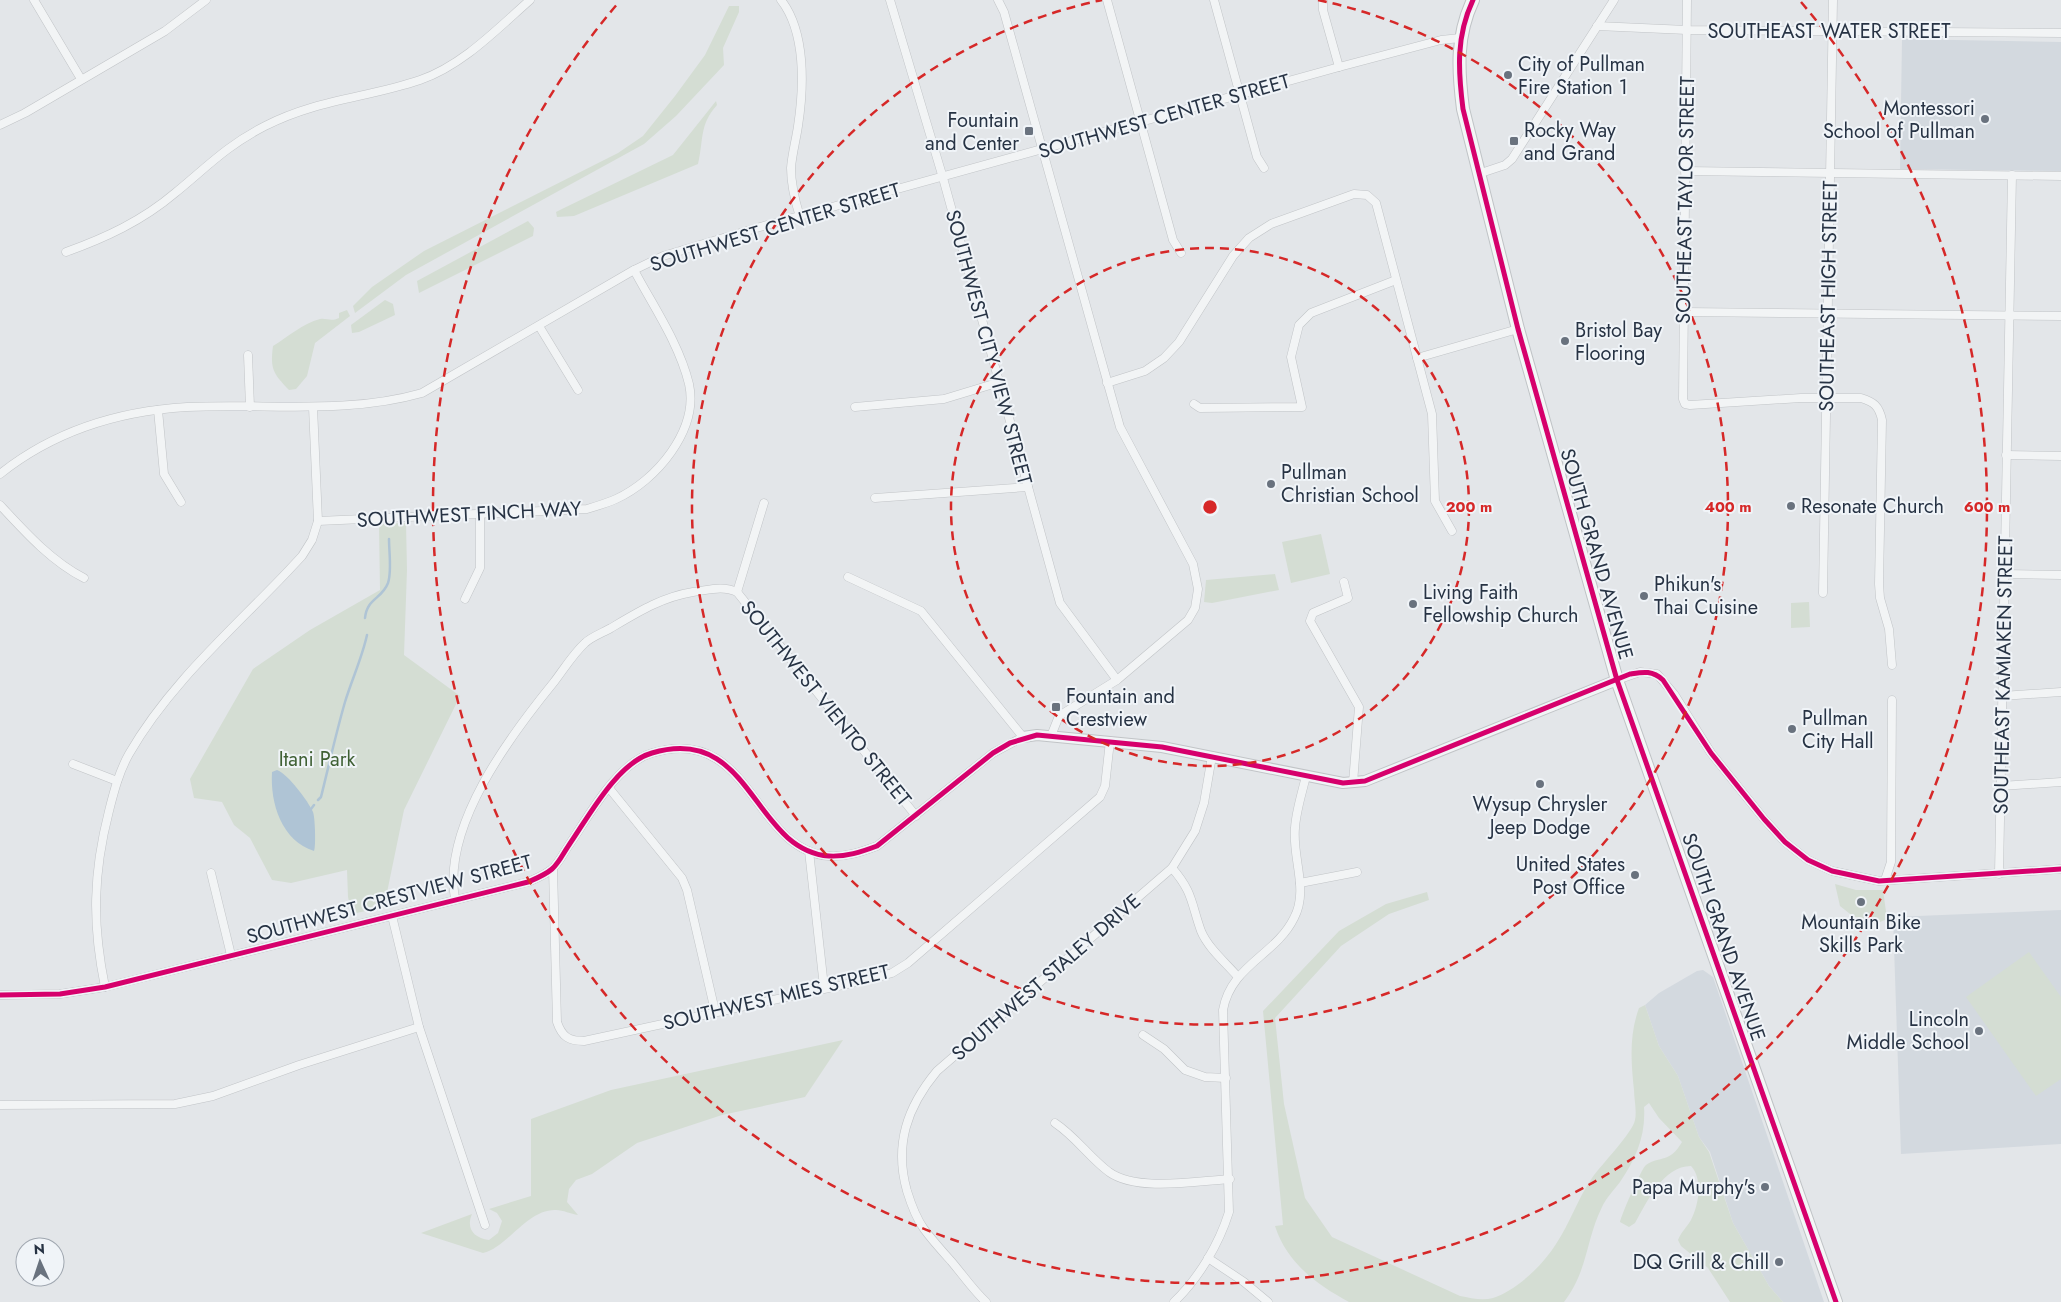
<svg xmlns="http://www.w3.org/2000/svg" width="2061" height="1302" font-family="Jost,sans-serif">
	<style>
		.built { fill: #d3d9df }
		.green { fill: #d4ddd3 }
		.water { fill: #afc4d5 }
		.lines { fill: none; stroke-linecap: round; stroke-linejoin: round }
		.stream { stroke: #afc4d5; stroke-width: 2.5 }
		.minor-casing { stroke: #c1c4c7; stroke-width: 9 }
		.tertiary-casing { stroke: #c1c4c7; stroke-width: 12 }
		.primary-casing { stroke: #bfc3c6; stroke-width: 14 }
		.minor { stroke: #f2f4f5; stroke-width: 8 }
		.tertiary { stroke: #f2f4f5; stroke-width: 10 }
		.primary { stroke: #f6f7f7; stroke-width: 12 }
		.cycleway-casing { stroke: #f0f4f8; stroke-width: 8 }
		.cycleway { stroke: #d6006c; stroke-width: 5 }
		.ring { fill: none; stroke: #d62828; stroke-width: 2.5; stroke-dasharray: 9 6 }
		.poi-dot { fill: #69727e; stroke: #f0f4f8; stroke-width: 2 }
		.labels { text-anchor: middle; stroke-width: 4; stroke-linejoin: round; paint-order: stroke }
		.street-label { font-size: 20px; fill: #273344; stroke: #f0f4f8 }
		.poi-label { font-size: 20px; fill: #273344; stroke: #f0f4f8; text-anchor: start }
		.park-label { font-size: 20px; fill: #3f6034; stroke: #f0f4f8 }
		.centre { fill: #d62828; stroke: #f0f4f8; stroke-width: 2.5 }
		.ring-label { font-size: 15px; text-anchor: middle; font-weight: bold; fill: #d62828; stroke: #f0f4f8; stroke-width: 4; stroke-linejoin: round; paint-order: stroke }
	</style>
	<rect width="100%" height="100%" fill="#e3e6e9"/>
	<g class="built">
		<polygon points="1902,39 2061,42 2061,171 1900,169"/>
		<polygon points="2061,910 2061,1144 1901,1154 1893,917"/>
		<polygon points="1703,970 1713,977 1824,1302 1783,1302 1769,1286 1733,1223 1710,1152 1699,1137 1678,1076 1659,1046 1645,1005 1659,993 1697,971"/>
	</g>
	<g class="green">
		<polygon points="729,6 739,6 739,12 723,48 724,65 676,116 644,144 406,275 355,313 353,306 372,287 424,251 618,153 643,136 675,96 705,55"/>
		<path d="M716,101L717,105C699,125 704,139 698,164L574,216L557,217L556,212L564,208L673,155Z"/>
		<polygon points="528,221 534,228 533,236 419,293 417,281"/>
		<polygon points="385,300 393,304 395,315 359,332 352,333 351,325"/>
		<path d="M347,310L350,316L315,343L307,376L296,389L289,390C273,373 270,369 273,346C288,337 303,323 320,319C327,318 331,322 339,318V313Z"/>
		<polygon points="406,523 407,570 404,655 460,696 404,810 384,907 352,914 348,897 347,870 291,883 272,880 250,838 234,825 222,802 194,798 190,779 253,669 310,630 380,590 379,524"/>
		<polygon points="1321,534 1330,574 1291,583 1282,542"/>
		<polygon points="1275,574 1279,590 1212,603 1204,602 1206,580"/>
		<polygon points="1809,602 1810,627 1791,628 1791,603"/>
		<polygon points="1835,884 1856,890 1883,890 1887,919 1873,925 1859,921 1840,906"/>
		<path d="M1427,892L1429,900L1389,914L1341,946L1275,1018L1284,1104L1305,1198L1332,1237L1460,1296C1471,1298 1482,1301 1493,1298C1517,1290 1543,1265 1556,1244C1570,1223 1578,1198 1592,1178C1601,1165 1633,1132 1635,1120C1637,1111 1634,1099 1634,1090C1631,1062 1629,1035 1639,1008L1645,1005L1659,1046L1678,1076L1699,1137L1709,1152L1733,1223L1769,1286L1783,1302H1730L1708,1268L1681,1246L1678,1240C1681,1232 1687,1227 1691,1220C1699,1204 1703,1179 1691,1166C1663,1166 1647,1202 1635,1223L1629,1227L1620,1222C1621,1216 1642,1167 1646,1165C1661,1155 1669,1164 1682,1142L1659,1118L1649,1103L1644,1107C1646,1135 1636,1159 1620,1182C1614,1190 1606,1198 1602,1207C1586,1239 1588,1271 1564,1302H1349C1316,1284 1287,1263 1275,1226L1283,1225L1263,1011L1339,931L1386,904Z"/>
		<polygon points="2029,952 2061,997 2061,1079 2036,1096 1966,997"/>
		<path d="M843,1040L805,1097L722,1115L637,1143L592,1174L576,1180L569,1189L567,1202L578,1215C571,1214 563,1210 556,1210C527,1209 508,1247 483,1253L421,1233L472,1214C466,1228 473,1238 489,1240L498,1233L502,1221L497,1213L489,1209L531,1196V1119L611,1090Z"/>
	</g>
	<path class="water" d="M277,770C288,774 308,801 313,812C315,817 316,846 314,851C282,841 270,804 272,772Z"/>
	<g class="lines">
		<g class="stream">
			<path d="M365,618C367,598 382,599 388,583C392,571 389,552 389,539"/>
			<path d="M318,800L321,797C329,765 336,733 345,702C352,679 362,658 367,635"/>
			<polyline points="311,809 314,805"/>
		</g>
		<g class="minor-casing">
			<g id="minor">
				<polyline points="34,0 81,79"/>
				<path d="M781,0C806,32 804,87 798,126C796,140 792,154 791,168C791,185 795,201 800,217"/>
				<polyline points="890,0 943,178 1060,603 1117,680"/>
				<polyline points="998,0 1004,12 1120,427 1193,564 1198,589 1195,608 1188,620 1117,680 1059,716 1051,736"/>
				<polyline points="1107,0 1173,240 1181,253"/>
				<polyline points="1214,0 1257,157 1264,168"/>
				<polyline points="1323,0 1323,10 1339,67"/>
				<path d="M1687,0L1683,399L1685,404L1690,405L1801,398H1861C1874,402 1879,406 1882,420L1879,584L1880,598L1889,629L1892,665"/>
				<polyline points="1597,26 1687,30 2061,33"/>
				<polyline points="0,125 25,113 165,31 206,0"/>
				<polyline points="1685,171 2061,176"/>
				<polyline points="1478,174 1505,165 1512,159 1614,0"/>
				<path d="M66,252C105,238 142,221 175,193C207,167 226,146 265,126C318,99 367,98 420,80C463,65 497,29 530,0"/>
				<polyline points="1684,312 2061,316"/>
				<polyline points="539,326 578,390"/>
				<polyline points="248,355 250,407"/>
				<polyline points="1417,358 1518,329"/>
				<polyline points="1107,383 1145,371 1164,358 1179,342 1233,256 1249,238 1271,224 1354,194 1367,195 1376,203 1432,414 1435,501 1452,531"/>
				<polyline points="1194,404 1200,408 1302,407 1291,357 1299,325 1311,313 1396,280"/>
				<polyline points="855,407 944,399 1000,382"/>
				<polyline points="158,410 164,474 181,502"/>
				<polyline points="2006,455 2061,456"/>
				<path d="M0,474C54,431 119,411 187,407C266,403 345,415 422,393L634,270L663,256L760,227L1339,67L1441,40L1460,38"/>
				<polyline points="875,498 1028,487"/>
				<path d="M0,505C25,532 51,561 84,578"/>
				<path d="M318,521L587,509C597,506 607,503 616,499C656,481 699,430 689,384C679,343 653,306 634,270"/>
				<polyline points="2005,574 2061,575"/>
				<polyline points="1344,582 1348,598 1313,613 1310,621 1359,707 1353,783"/>
				<polyline points="737,592 764,503"/>
				<polyline points="1823,593 1833,0"/>
				<polyline points="465,599 480,568 480,515"/>
				<polyline points="1617,680 1640,672 1657,674 1674,694 1711,753 1764,819 1785,842 1808,860 1832,871 1879,881 2061,869"/>
				<polyline points="2002,696 2061,692"/>
				<polyline points="73,764 117,781"/>
				<polyline points="2001,786 2061,782"/>
				<polyline points="609,788 682,878 687,890 715,1011"/>
				<polyline points="809,851 824,987"/>
				<path d="M553,868L557,1022C562,1037 569,1041 584,1041L875,978L892,973L908,963L1100,797L1105,786L1110,741"/>
				<path d="M1172,868C1193,892 1191,903 1201,931C1208,948 1226,963 1238,977"/>
				<polyline points="211,873 231,955"/>
				<polyline points="1999,874 2012,175"/>
				<polyline points="1885,880 1891,862 1892,700"/>
				<polyline points="1300,883 1357,872"/>
				<path d="M455,899C442,826 510,736 554,682C564,669 573,654 585,643C591,637 602,633 611,628C638,612 662,597 693,592C709,590 722,585 737,592L916,816"/>
				<polyline points="392,916 419,1027 485,1225"/>
				<path d="M105,987C92,924 93,873 109,811C114,791 119,772 129,754C169,684 233,629 288,571L302,556L312,540L318,521L313,407"/>
				<path d="M0,995L60,994L105,987L528,882C537,878 545,875 552,869C559,863 564,852 569,845C589,816 617,763 652,753C752,723 752,850 829,856C846,857 861,852 877,846L993,753L1023,737L921,611L848,577"/>
				<polyline points="1143,1035 1164,1049 1185,1070 1205,1077 1226,1078"/>
				<polyline points="0,1105 175,1104 213,1096 299,1065 419,1027"/>
				<path d="M1055,1123C1076,1137 1089,1157 1109,1172C1137,1192 1197,1181 1230,1179"/>
				<polyline points="1208,1258 1244,1282 1268,1302"/>
				<path d="M986,1302C973,1290 963,1275 951,1261C942,1251 932,1240 924,1229C916,1218 911,1204 907,1191C894,1145 907,1107 937,1071L1172,868L1195,831L1204,803L1212,756"/>
				<path d="M1174,1302C1199,1278 1219,1244 1229,1212L1223,1010C1231,965 1276,955 1294,918C1309,890 1292,858 1295,828C1296,811 1302,793 1306,776"/>
			</g>
		</g>
		<g class="tertiary-casing">
			<polyline id="tertiary" points="1023,737 1037,735 1162,747 1343,783 1365,781 1617,680"/>
		</g>
		<g class="primary-casing">
			<path id="primary" d="M1473,0C1456,36 1458,70 1463,109L1518,329L1617,680L1836,1302"/>
		</g>
		<use href="#minor" class="minor"/>
		<use href="#tertiary" class="tertiary"/>
		<use href="#primary" class="primary"/>
		<g class="cycleway-casing">
			<g id="cycleway">
				<path d="M1473,0C1456,36 1458,70 1463,109L1518,329L1617,680L1836,1302"/>
				<path d="M0,995L60,994L105,987L528,882C537,878 545,875 552,869C559,863 564,852 569,845C589,816 617,763 652,753C752,723 752,850 829,856C846,857 861,852 877,846L993,753L1010,743L1037,735L1162,747L1343,783L1365,781L1630,674C1643,672 1652,670 1663,680L1711,753L1764,819L1785,842L1808,860L1832,871L1879,881L2061,869"/>
			</g>
		</g>
		<use href="#cycleway" class="cycleway"/>
	</g>
	<g class="ring">
		<circle cx="1210" cy="507" r="259"/>
		<path d="M1318 0A518 518 0 1 1 1102 0"/>
		<path d="M1801 2A777 777 0 1 1 619 2"/>
	</g>
	<g class="poi-dot">
		<circle cx="1508" cy="75" r="5"/>
		<circle cx="1985" cy="119" r="5"/>
		<rect x="1024" y="126" width="10" height="10" rx="2.5"/>
		<rect x="1509" y="136" width="10" height="10" rx="2.5"/>
		<circle cx="1565" cy="341" r="5"/>
		<circle cx="1271" cy="484" r="5"/>
		<circle cx="1791" cy="506" r="5"/>
		<circle cx="1644" cy="596" r="5"/>
		<circle cx="1413" cy="604" r="5"/>
		<rect x="1051" y="702" width="10" height="10" rx="2.5"/>
		<circle cx="1792" cy="729" r="5"/>
		<circle cx="1540" cy="784" r="5"/>
		<circle cx="1635" cy="875" r="5"/>
		<circle cx="1861" cy="902" r="5"/>
		<circle cx="1979" cy="1031" r="5"/>
		<circle cx="1765" cy="1187" r="5"/>
		<circle cx="1779" cy="1262" r="5"/>
	</g>
	<g class="labels">
		<g class="street-label">
			<text x="1829" y="38">SOUTHEAST WATER STREET</text>
			<text transform="translate(1164 116) rotate(-16)" y="7">SOUTHWEST CENTER STREET</text>
			<text transform="translate(1685 200) rotate(-89)" y="7">SOUTHEAST TAYLOR STREET</text>
			<text transform="translate(775 227) rotate(-17)" y="7">SOUTHWEST CENTER STREET</text>
			<text transform="translate(1828 296) rotate(-89)" y="7">SOUTHEAST HIGH STREET</text>
			<text transform="translate(989 347) rotate(75)" y="7">SOUTHWEST CITY VIEW STREET</text>
			<text transform="translate(469 514) rotate(-3)" y="7">SOUTHWEST FINCH WAY</text>
			<text transform="translate(1597 554) rotate(74)" y="7">SOUTH GRAND AVENUE</text>
			<text transform="translate(2003 675) rotate(-89)" y="7">SOUTHEAST KAMIAKEN STREET</text>
			<text transform="translate(826 703) rotate(51)" y="7">SOUTHWEST VIENTO STREET</text>
			<text transform="translate(389 899) rotate(-15)" y="7">SOUTHWEST CRESTVIEW STREET</text>
			<text transform="translate(1724 937) rotate(71)" y="7">SOUTH GRAND AVENUE</text>
			<text transform="translate(1046 977) rotate(-41)" y="7">SOUTHWEST STALEY DRIVE</text>
			<text transform="translate(776 997) rotate(-13)" y="7">SOUTHWEST MIES STREET</text>
		</g>
		<g class="poi-label">
			<text x="1518" y="71">City of Pullman<tspan x="1518" dy="23">Fire Station 1</tspan></text>
			<text x="1975" y="115" text-anchor="end">Montessori<tspan x="1975" dy="23">School of Pullman</tspan></text>
			<text x="1019" y="127" text-anchor="end">Fountain<tspan x="1019" dy="23">and Center</tspan></text>
			<text x="1524" y="137">Rocky Way<tspan x="1524" dy="23">and Grand</tspan></text>
			<text x="1575" y="337">Bristol Bay<tspan x="1575" dy="23">Flooring</tspan></text>
			<text x="1281" y="479">Pullman<tspan x="1281" dy="23">Christian School</tspan></text>
			<text x="1801" y="513">Resonate Church</text>
			<text x="1654" y="591">Phikun's<tspan x="1654" dy="23">Thai Cuisine</tspan></text>
			<text x="1423" y="599">Living Faith<tspan x="1423" dy="23">Fellowship Church</tspan></text>
			<text x="1066" y="703">Fountain and<tspan x="1066" dy="23">Crestview</tspan></text>
			<text x="1802" y="725">Pullman<tspan x="1802" dy="23">City Hall</tspan></text>
			<text x="1540" y="811" text-anchor="middle">Wysup Chrysler<tspan x="1540" dy="23">Jeep Dodge</tspan></text>
			<text x="1625" y="871" text-anchor="end">United States<tspan x="1625" dy="23">Post Office</tspan></text>
			<text x="1861" y="929" text-anchor="middle">Mountain Bike<tspan x="1861" dy="23">Skills Park</tspan></text>
			<text x="1969" y="1026" text-anchor="end">Lincoln<tspan x="1969" dy="23">Middle School</tspan></text>
			<text x="1755" y="1194" text-anchor="end">Papa Murphy's</text>
			<text x="1769" y="1269" text-anchor="end">DQ Grill &amp; Chill</text>
		</g>
		<g class="park-label">
			<text x="317" y="766">Itani Park</text>
		</g>
	</g>
	<circle cx="1210" cy="507" r="8" class="centre"/>
	<g class="ring-label">
		<text x="1469" y="512">200 m</text>
		<text x="1728" y="512">400 m</text>
		<text x="1987" y="512">600 m</text>
	</g>
	<g transform="translate(40 1262) rotate(357)"><circle r="24" fill="#f0f4f8" stroke="#a0a7b0"/>
	<path d="M0-4L9 19L0 12L-9 19Z" fill="#69727e"/>
	<text y="-8" font-size="14" font-weight="bold" text-anchor="middle" fill="#273344">N</text>
	</g>
</svg>
